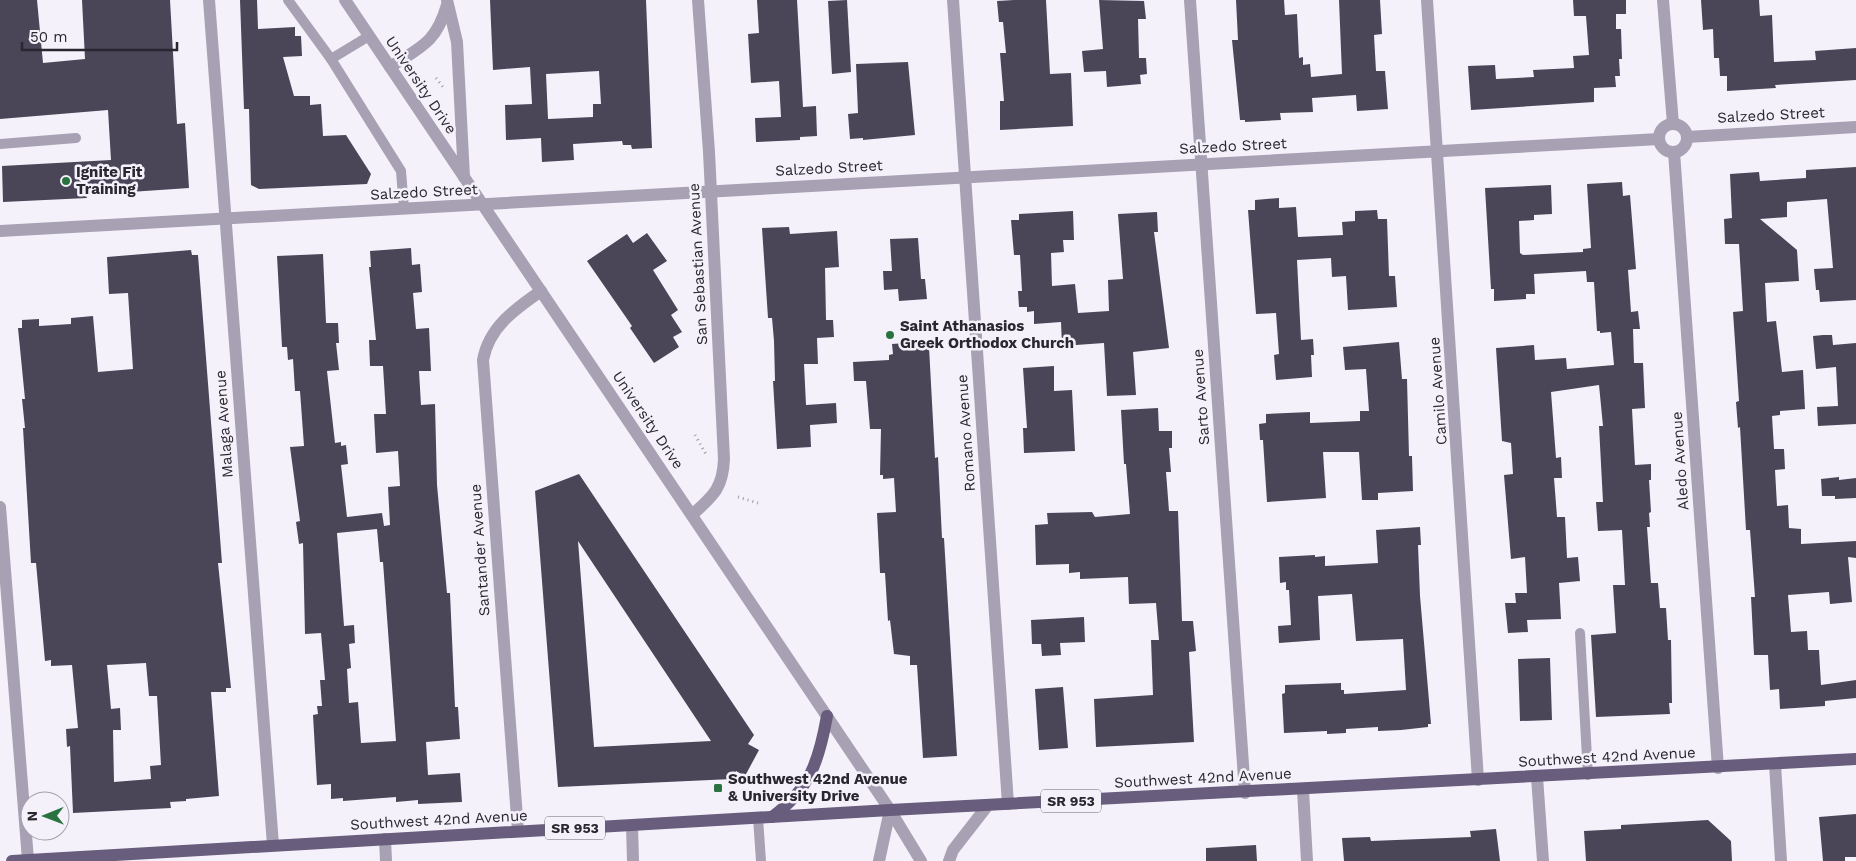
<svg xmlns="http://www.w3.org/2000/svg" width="1856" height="861" font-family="'Work Sans',sans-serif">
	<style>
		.building { fill: #4b4558; fill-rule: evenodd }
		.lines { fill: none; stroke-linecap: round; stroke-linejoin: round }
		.path { stroke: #9f9ba4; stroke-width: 3; stroke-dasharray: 1 4; stroke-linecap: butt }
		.service { stroke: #a7a1b3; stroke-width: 10 }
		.minor { stroke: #a7a1b3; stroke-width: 12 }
		.tertiary { stroke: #a7a1b3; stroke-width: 12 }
		.primary { stroke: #685d7c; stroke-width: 12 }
		.poi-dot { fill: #2a7340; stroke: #f5f1fb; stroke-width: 2 }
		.labels { text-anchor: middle; stroke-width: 5; stroke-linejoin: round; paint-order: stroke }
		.shield { fill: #f5f1fb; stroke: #68646d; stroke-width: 1 }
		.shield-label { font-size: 14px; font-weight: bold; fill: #2b2730 }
		.street-label { font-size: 15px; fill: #2b2730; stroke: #f5f1fb }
		.poi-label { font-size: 15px; font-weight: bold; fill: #2b2730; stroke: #f5f1fb; text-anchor: start }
	</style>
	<rect width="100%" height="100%" fill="#f5f1fb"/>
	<g class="building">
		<polygon points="0,0 37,0 43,63 85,59 82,0 170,0 177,124 185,123 189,188 86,195 87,198 3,202 2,166 111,160 108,110 0,119"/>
		<polygon points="240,0 257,0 258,29 295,27 295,36 301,36 302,56 283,57 294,96 310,96 310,105 321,104 323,136 346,135 371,174 367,184 259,189 251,185 249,109 244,109"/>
		<path d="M490,0H646L652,148L632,149L631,145H623L622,141L573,144L574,160L542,162L541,138L506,140L505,105L532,104L530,67L493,70ZM599,71L601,104H593V117L548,119L546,74Z"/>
		<polygon points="757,0 797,0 803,107 816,106 817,136 800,137 800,140 756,142 755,118 781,117 779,81 751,83 748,34 759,33"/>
		<polygon points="847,0 851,72 832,74 828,1"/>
		<polygon points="1014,0 1046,0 1050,74 1071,73 1073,126 1000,130 1000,101 1004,101 1000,53 1006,53 1003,22 999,22 997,1"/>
		<polygon points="1099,0 1144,1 1146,19 1138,19 1139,58 1146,58 1147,74 1140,75 1141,84 1107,87 1106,71 1084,72 1082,51 1103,49"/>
		<polygon points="1236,0 1284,0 1285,15 1297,14 1299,58 1303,57 1303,65 1310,64 1311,77 1342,74 1339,0 1380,0 1382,34 1374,35 1376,71 1385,71 1388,109 1357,111 1356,95 1312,98 1313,112 1280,113 1281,120 1245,122 1245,120 1240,120 1232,40 1238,40"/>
		<polygon points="1573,0 1626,0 1626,14 1616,14 1616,29 1621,29 1622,59 1619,59 1620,76 1615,76 1616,87 1594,88 1594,102 1471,110 1468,66 1495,65 1496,79 1534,77 1533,70 1574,68 1573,56 1589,55 1586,16 1574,16"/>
		<polygon points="1701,0 1759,0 1760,16 1772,15 1774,62 1816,60 1815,51 1856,48 1856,80 1775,85 1776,88 1727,91 1727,76 1720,76 1719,58 1714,58 1713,29 1703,30"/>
		<polygon points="908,62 915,135 863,140 863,138 850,139 848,114 858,113 856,64"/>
		<polygon points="1856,167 1856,300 1820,302 1819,290 1816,290 1814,269 1833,268 1827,199 1787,202 1787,217 1760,219 1797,250 1799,281 1765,283 1767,322 1776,321 1782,372 1803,370 1805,409 1780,411 1780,415 1772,416 1774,449 1784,449 1785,469 1775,470 1777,506 1788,505 1789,528 1801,529 1801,544 1856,541 1856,558 1848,557 1852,602 1830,604 1829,592 1788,595 1791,632 1807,631 1808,650 1819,650 1821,685 1856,680 1856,698 1825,701 1825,706 1780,709 1779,689 1770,690 1768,655 1754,655 1751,597 1755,597 1750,530 1746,530 1740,427 1738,428 1736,402 1739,401 1733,312 1743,311 1739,244 1725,244 1724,219 1732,218 1730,174 1759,172 1760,181 1806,178 1806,170"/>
		<polygon points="1622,182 1623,196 1630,195 1636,269 1628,270 1631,312 1638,311 1640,329 1633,329 1634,363 1643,363 1645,408 1632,409 1635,465 1651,464 1651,480 1649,480 1651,512 1649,513 1650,527 1647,527 1651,583 1658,583 1660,608 1666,608 1668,640 1671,640 1672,703 1669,703 1670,714 1596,717 1591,635 1616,633 1613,585 1625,585 1622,530 1598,531 1596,502 1603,502 1599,426 1603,426 1599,385 1551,392 1556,458 1561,457 1562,478 1554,478 1557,517 1565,517 1567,558 1578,557 1580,581 1559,583 1561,619 1527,620 1528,632 1508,633 1505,603 1516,603 1515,593 1527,593 1525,557 1511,559 1504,475 1513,474 1511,443 1502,441 1496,348 1534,345 1535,360 1566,358 1567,369 1614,365 1611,332 1600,333 1600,331 1597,331 1594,282 1587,282 1586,271 1534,274 1535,294 1526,294 1526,299 1494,301 1494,289 1491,289 1485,188 1551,185 1552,214 1534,215 1534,220 1519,221 1520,253 1523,255 1583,252 1583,249 1591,248 1587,184"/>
		<polygon points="1279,198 1279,208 1296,207 1298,237 1343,235 1342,222 1355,221 1355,211 1377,210 1378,219 1387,219 1389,276 1395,276 1397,307 1348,310 1346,276 1332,277 1331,258 1297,260 1301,340 1313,339 1314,355 1311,355 1312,377 1276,380 1274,355 1279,354 1276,313 1256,314 1248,210 1255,210 1255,200"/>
		<polygon points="1073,211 1074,240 1063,240 1064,252 1051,253 1052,286 1075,284 1078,313 1109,311 1108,280 1123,279 1118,214 1157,212 1158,232 1154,232 1169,348 1133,352 1136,395 1107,396 1104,343 1062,346 1061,322 1034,324 1034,311 1027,312 1027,307 1019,307 1018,291 1022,291 1020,255 1014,255 1011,220 1019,220 1019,214"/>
		<polygon points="789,227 790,234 837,231 839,267 825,268 826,320 833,320 834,337 817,338 818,364 804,364 806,405 836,403 837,423 810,425 811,447 777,449 773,381 775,381 774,341 772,318 768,318 762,228"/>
		<polygon points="647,233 667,261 653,270 678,310 671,315 682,332 673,337 679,347 654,363 630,328 632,326 587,261 627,234 633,243"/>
		<polygon points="918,238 921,279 925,279 927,299 899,301 898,289 884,290 883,271 892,271 890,239"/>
		<path d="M411,248L412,265L420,264L422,292L413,293L416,329L429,328L431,371H419L421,405L435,404L437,485L447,593H450L455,707H458L460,739L426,742L428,775L460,773L462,802L418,804V800L396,802V797L343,801V798L331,799V784L317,785L313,715L318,714L317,706H322L320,680H325L321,633L305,634L303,543L299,544L296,522L300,521L290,447L304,446L300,391H295L293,359L288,360L287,347H282L277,256L323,254L326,323H338L339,343H336L339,370L327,371L335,443L341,442V446L346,445L348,464L341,465L347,517L382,513L384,526L390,525L388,487L400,486L398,451L376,453L374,414H386L383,366H370L369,340H376L369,267H371L370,251ZM377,529L380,562H383L396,741L361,743L358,702L349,703L347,669L351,668L349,644L355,643L354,625L344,626L337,533Z"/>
		<path d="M191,250L192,255H198L222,563H218L231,688H226V692H211L219,796L186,799V801L170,802L171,808L73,813L70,746L67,747L66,729L78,728L72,665L51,666V660L45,661L36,563H31L23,428H25L22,399H25L18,328H22V320L39,319V326L71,324V318L93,316L98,372L133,369L128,293L109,294L107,257ZM146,663L149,696H157L161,765L150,766L151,779L114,782L113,730H121L120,708L111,709L107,665Z"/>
		<polygon points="1823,335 1832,335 1833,345 1856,343 1856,424 1818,426 1817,407 1838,406 1836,367 1816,369 1813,336"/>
		<polygon points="918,342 921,348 929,347 935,458 938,457 942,538 944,538 957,756 923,758 917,665 910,665 910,656 894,654 890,620 888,621 885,573 880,573 877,513 896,512 894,478 883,479 883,475 880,475 881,429 870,429 866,381 854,381 853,362 889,360 889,355 893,354 892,344"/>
		<polygon points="1399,342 1402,379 1407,379 1409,456 1412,456 1413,491 1378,493 1378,500 1362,500 1359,452 1323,452 1326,498 1267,502 1263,440 1260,440 1259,424 1266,423 1266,414 1310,412 1310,423 1360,421 1360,411 1369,411 1366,369 1345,370 1343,347"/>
		<polygon points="1054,366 1054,391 1072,390 1075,451 1024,453 1023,428 1027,428 1023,368"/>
		<polygon points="1158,408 1159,431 1172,431 1172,448 1169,448 1171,472 1166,472 1169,511 1178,511 1182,621 1193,621 1196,651 1189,652 1194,742 1096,747 1094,699 1153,695 1151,640 1159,640 1156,603 1129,604 1128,577 1080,579 1080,572 1069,573 1069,564 1036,565 1035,525 1048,524 1047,513 1092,512 1095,517 1130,514 1126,464 1124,464 1121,410"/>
		<path d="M579,474L754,735L748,744L759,750L745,776L736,771L732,779L558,787L535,491ZM578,541L711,741L594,747Z"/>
		<polygon points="1839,477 1839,480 1856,478 1856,498 1835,499 1835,496 1822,496 1821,479"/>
		<polygon points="1420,527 1421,545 1418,545 1420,596 1431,724 1428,724 1428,727 1401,730 1378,731 1378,727 1346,729 1346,733 1327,734 1327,731 1284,733 1282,694 1285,693 1285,685 1341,683 1341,690 1344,690 1344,694 1406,690 1403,639 1356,641 1352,594 1318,596 1320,640 1279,643 1278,626 1291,625 1289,590 1286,590 1286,582 1280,583 1279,557 1315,555 1315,557 1325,556 1325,566 1378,563 1376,530"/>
		<polygon points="1084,617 1085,642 1060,643 1061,655 1042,656 1041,644 1032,644 1031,620"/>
		<polygon points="1550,658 1552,720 1520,721 1518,659"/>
		<polygon points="1063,687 1068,748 1039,750 1035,689"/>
		<polygon points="1856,814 1856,857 1845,857 1845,861 1823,861 1819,817"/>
		<polygon points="1708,820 1731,841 1732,861 1586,861 1584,831 1621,829 1621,825"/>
		<polygon points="1496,829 1500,861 1344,861 1342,838 1370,837 1371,841 1471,837 1470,831"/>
		<polygon points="1256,845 1257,861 1206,861 1206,848"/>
	</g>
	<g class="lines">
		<g class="path">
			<polyline points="436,78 443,87"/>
			<polyline points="695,435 707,456"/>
			<polyline points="738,497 758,503"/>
			<polyline points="826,780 839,779"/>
		</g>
		<g class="service">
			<polyline points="288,0 331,59 369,36"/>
			<polyline points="331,59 401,171 404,209"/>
			<polyline points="0,144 76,138"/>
			<polyline points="1580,633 1588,775"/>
			<polyline points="758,818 761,861"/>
		</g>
		<g class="minor">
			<polyline points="209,0 273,845"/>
			<polyline points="447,0 457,42 464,177"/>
			<polyline points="953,0 1008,804"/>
			<polyline points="1190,0 1245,793"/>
			<polyline points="1427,0 1478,780"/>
			<polyline points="1663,0 1673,124"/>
			<path d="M390,67C421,47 436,43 447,5"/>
			<circle cx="1673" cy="138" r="14"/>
			<polyline points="1687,137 1856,127"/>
			<polyline points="1674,152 1718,768"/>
			<polyline points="0,231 1659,139"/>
			<polyline points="0,507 28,860"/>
			<path d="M693,514C713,496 723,488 724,459L709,152L698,0"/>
			<polyline points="1775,764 1781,861"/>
			<polyline points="1537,777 1543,861"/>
			<polyline points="1303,790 1307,861"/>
			<polyline points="632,826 633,861"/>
			<path d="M518,831L483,360C489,327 515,309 541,291"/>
			<polyline points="385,839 386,861"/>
			<polyline points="879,861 890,810"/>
		</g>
		<g class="tertiary">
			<path d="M345,0C527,270 709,540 890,810L921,861"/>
			<polyline points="949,861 953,850 988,805"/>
		</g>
		<g class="primary">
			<path d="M772,817C810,789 819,761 827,716"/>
			<polyline points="12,861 890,810 1856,759"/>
		</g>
	</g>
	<g class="poi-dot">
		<circle cx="66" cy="181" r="5"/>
		<circle cx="890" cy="335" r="5"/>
		<rect x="713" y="783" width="10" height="10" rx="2.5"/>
	</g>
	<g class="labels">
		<g class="shield">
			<rect x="1041" y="789.5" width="60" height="23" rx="4"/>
			<rect x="545" y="816.5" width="60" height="23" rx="4"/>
		</g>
		<g class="shield-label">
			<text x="1071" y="806">SR 953</text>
			<text x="575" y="833">SR 953</text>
		</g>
		<g class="street-label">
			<text transform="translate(421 85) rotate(56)" y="5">University Drive</text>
			<text transform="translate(1771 115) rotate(-3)" y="5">Salzedo Street</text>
			<text transform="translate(1233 146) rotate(-3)" y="5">Salzedo Street</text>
			<text transform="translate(829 168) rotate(-3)" y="5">Salzedo Street</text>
			<text transform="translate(424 192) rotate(-3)" y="5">Salzedo Street</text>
			<text transform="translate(698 264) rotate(-93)" y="5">San Sebastian Avenue</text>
			<text transform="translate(1438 391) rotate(-94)" y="5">Camilo Avenue</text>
			<text transform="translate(1201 397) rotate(-94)" y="5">Sarto Avenue</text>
			<text transform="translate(648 420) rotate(56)" y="5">University Drive</text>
			<text transform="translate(224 424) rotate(-94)" y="5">Malaga Avenue</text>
			<text transform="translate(966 433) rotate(-94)" y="5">Romano Avenue</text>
			<text transform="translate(1680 461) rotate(-94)" y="5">Aledo Avenue</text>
			<text transform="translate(480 550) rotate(-94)" y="5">Santander Avenue</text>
			<text transform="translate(1607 757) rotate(-3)" y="5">Southwest 42nd Avenue</text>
			<text transform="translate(1203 778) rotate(-3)" y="5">Southwest 42nd Avenue</text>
			<text transform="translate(439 820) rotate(-3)" y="5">Southwest 42nd Avenue</text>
		</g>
		<g class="poi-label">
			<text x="76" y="177">Ignite Fit<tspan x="76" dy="17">Training</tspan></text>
			<text x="900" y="331">Saint Athanasios<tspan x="900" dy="17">Greek Orthodox Church</tspan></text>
			<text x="728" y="784">Southwest 42nd Avenue<tspan x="728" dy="17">&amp; University Drive</tspan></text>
		</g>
	</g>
	<g transform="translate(45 816) rotate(269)"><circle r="24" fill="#f5f1fb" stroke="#a4a0aa"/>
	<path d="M0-4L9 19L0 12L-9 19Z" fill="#2a7340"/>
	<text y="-8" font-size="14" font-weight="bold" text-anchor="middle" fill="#2b2730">N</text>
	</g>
	<path d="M22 42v8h155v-8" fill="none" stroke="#2b2730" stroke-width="2.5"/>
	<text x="30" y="42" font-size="15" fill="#2b2730" stroke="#f5f1fb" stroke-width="4" paint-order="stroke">50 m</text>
</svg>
